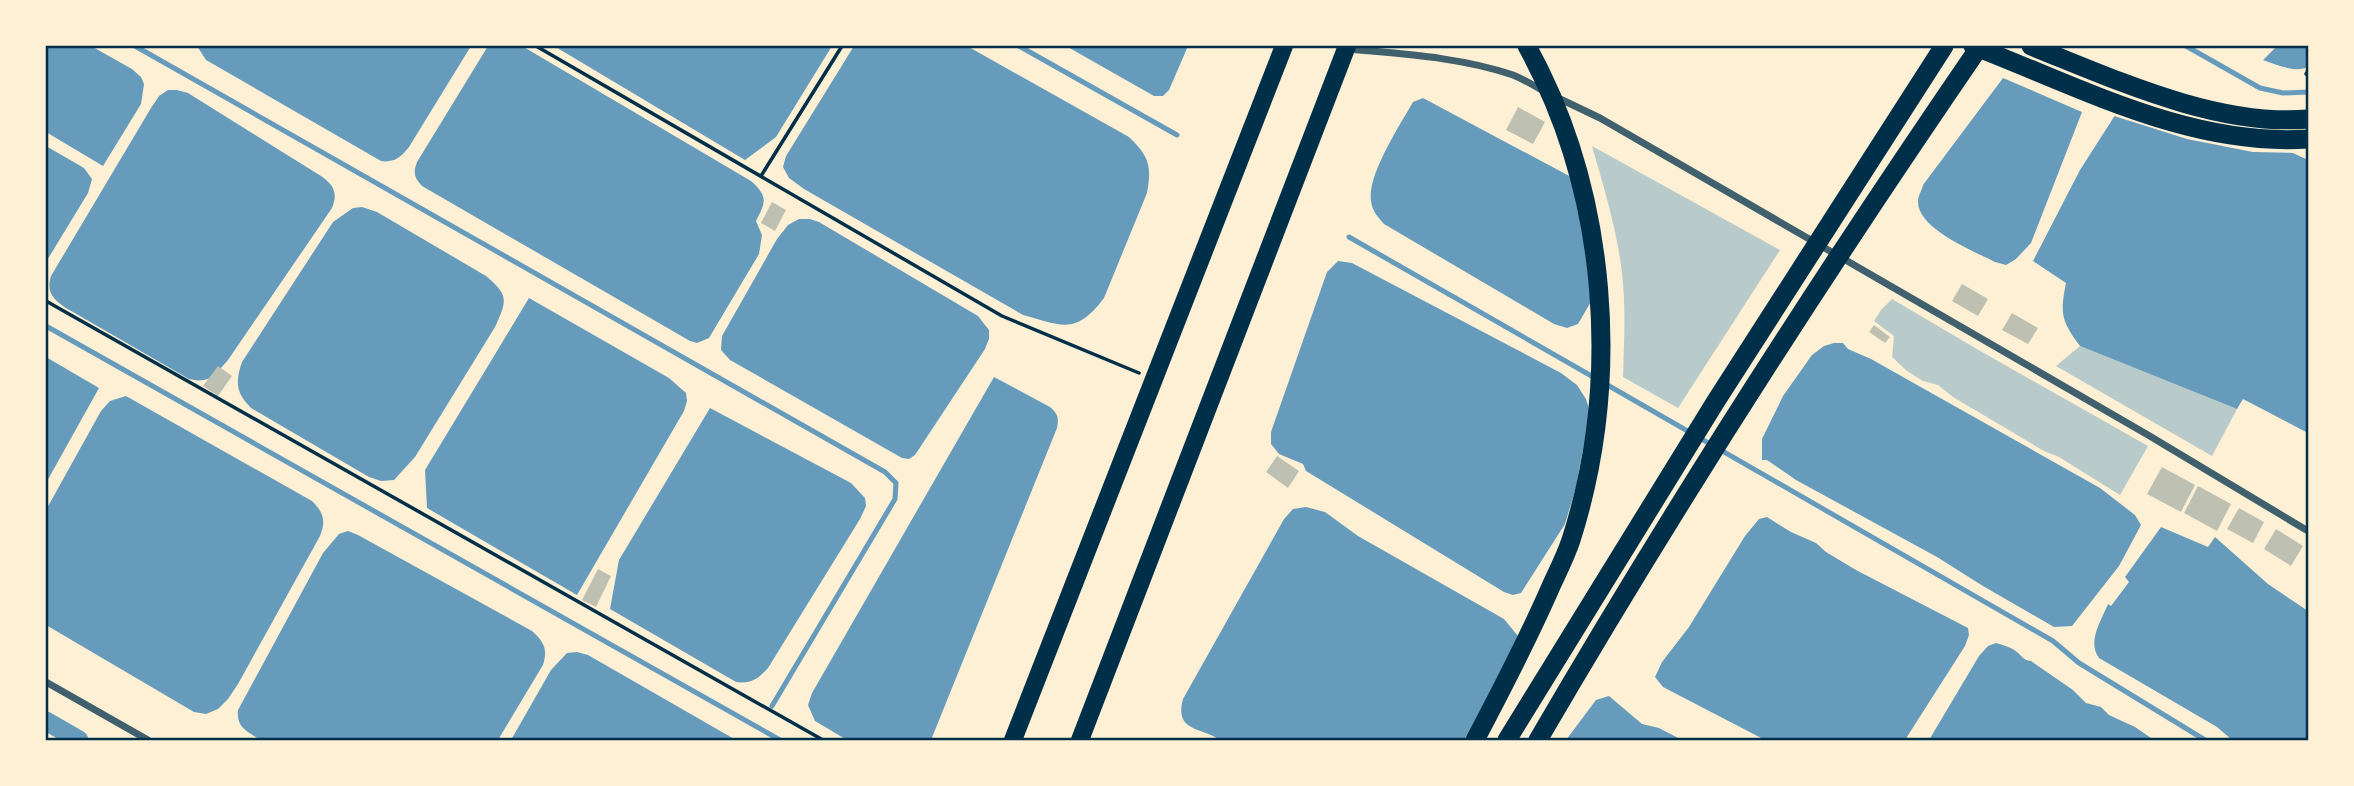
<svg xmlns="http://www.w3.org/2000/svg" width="2354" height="786" font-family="'Exo 2',sans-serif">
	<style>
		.green { fill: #b9caca }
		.water { fill: #669bbc }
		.pier { fill: #fdf0d5 }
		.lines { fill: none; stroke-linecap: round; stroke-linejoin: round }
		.stream { stroke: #669bbc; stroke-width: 5 }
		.canal { stroke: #669bbc; stroke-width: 19 }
		.building { fill: #bec0b2 }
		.path { stroke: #003049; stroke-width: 3.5 }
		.minor { stroke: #3f606c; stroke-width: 7 }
		.trunk { stroke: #003049; stroke-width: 18 }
		.motorway { stroke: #003049; stroke-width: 19 }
		.neatline { fill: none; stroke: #003049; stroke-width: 2.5 }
	</style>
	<rect width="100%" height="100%" fill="#fdf0d5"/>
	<g class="green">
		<path d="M1592,146L1780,250L1678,408L1623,377C1624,343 1626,307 1622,273C1617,230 1604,188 1592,146Z"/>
		<polygon points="1892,299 1982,352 2148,446 2120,495 2059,457 2044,451 1953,397 1938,385 1923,381 1907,371 1892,357 1894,336 1874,321 1881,310"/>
		<polygon points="2080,346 2237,409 2212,456 2056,366"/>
	</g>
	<g class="water">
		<polygon points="46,46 91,46 132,69 141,77 144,84 141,104 103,166 46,132"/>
		<path d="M197,46H471L409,147C401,157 394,163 381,161L206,60Z"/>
		<path d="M488,46H522L751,181C768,196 766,202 756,221L762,235L759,254L709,338L697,343L690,341L422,186C414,177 413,173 417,162Z"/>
		<polygon points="554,46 832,46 776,137 745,160"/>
		<path d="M854,46H967L1129,137C1149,156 1152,166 1147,193L1104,298C1076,335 1063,326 1023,315L804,189L789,178L783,167L786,156Z"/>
		<polygon points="1066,46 1188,46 1169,90 1163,96 1154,96"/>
		<path d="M2277,46H2308V67C2294,73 2278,65 2263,60Z"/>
		<path d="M2003,78L2082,112L2031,243L2016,259L2006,265L1995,262C1974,251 1917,229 1918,201C1918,196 1922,190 1923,185Z"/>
		<path d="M168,90H177L188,93L321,176C334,185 338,193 332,208L228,360C215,375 210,384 189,379L66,308C53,299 46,292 51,276L151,108L159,96Z"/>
		<path d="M1423,98L1573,178L1596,293L1578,324L1567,328L1554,324L1384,224C1378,217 1372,211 1371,201C1367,175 1400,125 1413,102Z"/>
		<path d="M2119,109L2200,110L2308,160V433L2243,399L2237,409L2080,346C2061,320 2060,314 2066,283L2033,261L2080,170Z"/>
		<polygon points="46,146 84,168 92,179 88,193 46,262"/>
		<path d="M362,207L377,212L486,276C509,295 507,301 495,327L415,457L394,480L381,481L369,477L251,408C236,393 235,382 242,362L333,222L353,208Z"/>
		<polygon points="799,219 810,219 819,222 978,316 989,330 989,339 985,349 915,455 909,459 902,458 730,360 721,350 722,336 777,239 788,225"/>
		<polygon points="1338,261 1352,263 1561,373 1577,385 1586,399 1590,412 1576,487 1565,524 1521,593 1513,595 1504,592 1306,471 1303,464 1279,454 1271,444 1271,432 1327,272"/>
		<polygon points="529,298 669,378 686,393 687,401 684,411 577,595 427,508 425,470"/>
		<polygon points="1834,343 1843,343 1848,349 1871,359 2100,488 2135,515 2141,525 2119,566 2072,626 2054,627 1983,586 1937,557 1796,480 1767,460 1762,460 1762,439 1783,396 1812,355 1824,346"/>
		<polygon points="46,357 99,388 46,483"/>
		<path d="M994,377L1050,407C1058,414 1059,418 1057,428L931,740H847L815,721L808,705L812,693Z"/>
		<path d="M126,396L312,501C324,513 326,521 320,536L238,684L228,699L218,709L206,714L194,712L46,625V510L101,411L110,401Z"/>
		<path d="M710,408L851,483L865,498L866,506L860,519L768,668C758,679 751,684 736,682L610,609L619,560Z"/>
		<path d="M1306,507L1325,512L1358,536L1504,619L1518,636L1500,675L1464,740H1220C1201,727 1174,732 1183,699L1284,519L1293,509Z"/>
		<polygon points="1767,517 1791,532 1816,543 1826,552 1856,570 1968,628 1969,635 1965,646 1905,740 1765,740 1663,687 1655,677 1662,662 1689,627 1745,536 1759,519"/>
		<path d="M2161,527L2208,547L2215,537L2268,584L2308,611V740H2232L2217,727L2099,658C2087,642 2101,621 2108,604L2111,606L2129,582L2125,577Z"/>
		<path d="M348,531L358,535L532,631C544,642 548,649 543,665L498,740H261C247,732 236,727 238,710L323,553L339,534Z"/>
		<path d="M1996,643C2003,645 2011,647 2017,652C2023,657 2023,660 2031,661L2073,690L2086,703L2101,707L2109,715L2135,727L2154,740H1929L1979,656L1988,646Z"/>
		<polygon points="577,652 588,655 736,740 511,740 551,670 567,653"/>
		<polygon points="1609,696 1642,724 1659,728 1682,740 1566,740 1596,700"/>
	</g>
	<polygon class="pier" points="2119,105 2201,107 2301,153 2253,152 2187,139 2111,115"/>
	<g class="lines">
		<g class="stream">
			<polyline points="135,46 885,472 896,483 895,499 772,706"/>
			<polyline points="1019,46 1177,135"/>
			<polyline points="2186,46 2260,88 2283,93 2308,92"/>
			<polyline points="1349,237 1595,378"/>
			<polyline points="46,326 780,740"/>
			<polyline points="1604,383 2053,641 2079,663 2205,740"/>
			<polyline points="58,740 64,732"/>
		</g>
		<polyline class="canal" points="46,721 79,740"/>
	</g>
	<g class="building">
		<polygon points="1518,107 1545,122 1533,144 1506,130"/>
		<polygon points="772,202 786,210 775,231 761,223"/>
		<polygon points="1962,284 1988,299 1978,316 1952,301"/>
		<polygon points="2012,313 2038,328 2028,344 2002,330"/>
		<polygon points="1874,325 1890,337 1885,343 1869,332"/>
		<polygon points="218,366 232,376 218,396 203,386"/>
		<polygon points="1277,456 1299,471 1288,488 1266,472"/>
		<polygon points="2162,467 2195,485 2181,512 2147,494"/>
		<polygon points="2198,486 2231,504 2217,531 2184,513"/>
		<polygon points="2239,508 2264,522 2253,543 2227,529"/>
		<polygon points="2276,529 2303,546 2291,566 2264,549"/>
		<polygon points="598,569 611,576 596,607 582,600"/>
	</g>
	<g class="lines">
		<g class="path">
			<polyline points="536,46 1002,316 1139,373"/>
			<polyline points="2306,74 2308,71"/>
			<polyline points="761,176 842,46"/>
			<polyline points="46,301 823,740"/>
		</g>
		<g class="minor">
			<path d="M1347,49C1402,54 1460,57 1513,75C1523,79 1533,85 1542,90"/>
			<polyline points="1556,97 1600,118 2148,435 2308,531"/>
			<polyline points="46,682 148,740"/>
		</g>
		<g class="trunk">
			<polyline points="1013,740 1284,46"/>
			<polyline points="1080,740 1347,46"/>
		</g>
		<g class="motorway">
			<path d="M1973,46C2080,87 2190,147 2308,139"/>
			<path d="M2031,46C2114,79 2217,127 2308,119"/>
			<path d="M1475,740C1502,689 1529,637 1552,584C1559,569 1566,555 1571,540C1622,380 1608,193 1527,46"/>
			<polyline points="1507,740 1716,401 1944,46"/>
			<path d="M1538,740C1676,503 1825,272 1980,46"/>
		</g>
	</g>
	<rect width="2354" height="786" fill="none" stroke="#fdf0d5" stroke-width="94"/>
	<rect x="47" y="47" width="2260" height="692" class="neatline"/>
</svg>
